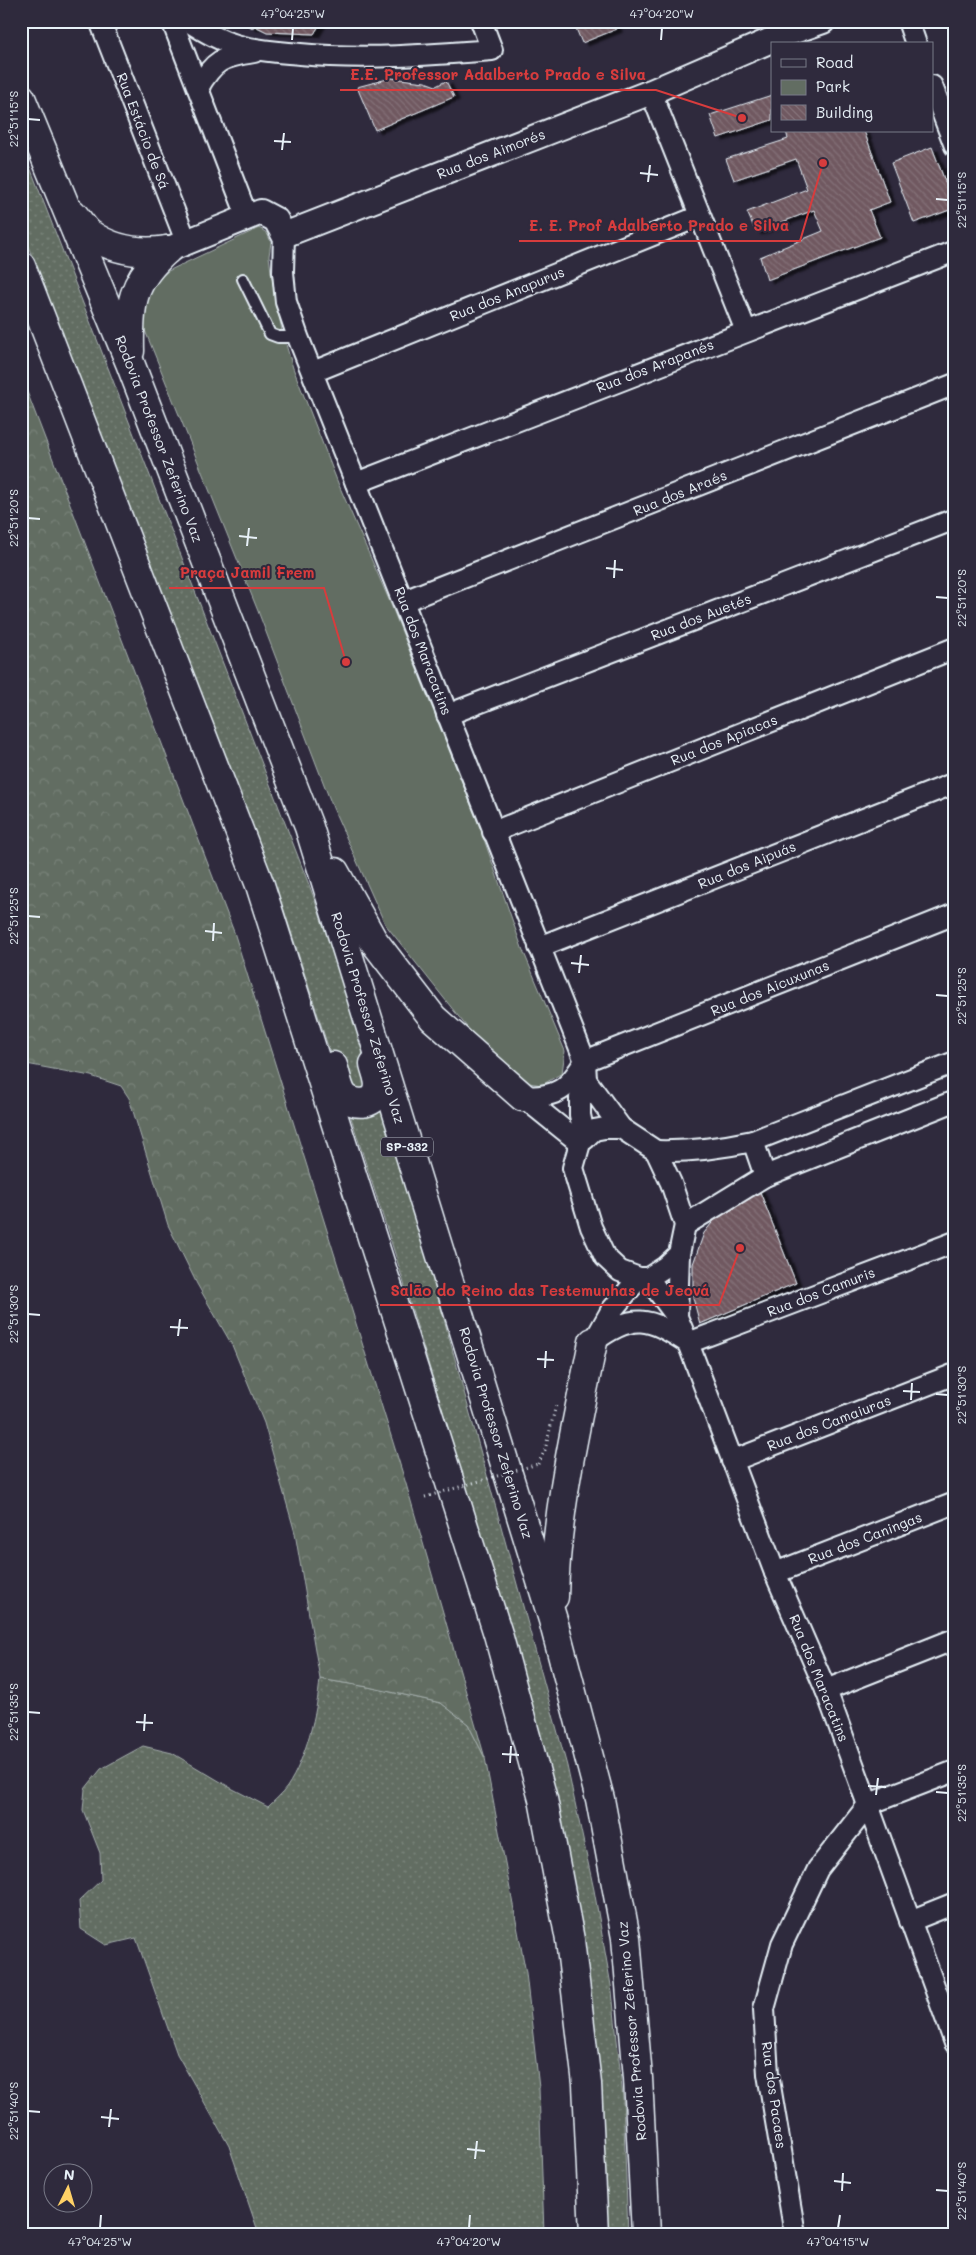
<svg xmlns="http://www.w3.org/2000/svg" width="976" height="2255" font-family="Mali,sans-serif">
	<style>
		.grass { fill: url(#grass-dots); stroke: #a5afad }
		.forest { fill: url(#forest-crowns); stroke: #a5afad }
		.green { fill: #626d62; stroke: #a5afad }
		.building { fill: url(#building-back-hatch); stroke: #e8f1f8; filter: url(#shadow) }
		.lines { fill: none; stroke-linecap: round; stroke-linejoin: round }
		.service-casing { stroke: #e8f1f8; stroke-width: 14 }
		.minor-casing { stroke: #e8f1f8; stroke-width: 24 }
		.tertiary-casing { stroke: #e8f1f8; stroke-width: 28 }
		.motorway-casing { stroke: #e8f1f8; stroke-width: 31 }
		.path { stroke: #e8f1f8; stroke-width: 3; stroke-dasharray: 1 4; stroke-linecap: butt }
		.service { stroke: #2f2a3d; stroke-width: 10 }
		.minor { stroke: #2f2a3d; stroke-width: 20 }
		.tertiary { stroke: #2f2a3d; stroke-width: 24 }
		.motorway { stroke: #2f2a3d; stroke-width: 28 }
		.path-bridge { stroke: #e8f1f8; stroke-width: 3; stroke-dasharray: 1 4; stroke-linecap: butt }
		.ticks { fill: none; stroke: #e8f1f8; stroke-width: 2 }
		.labels { text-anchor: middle; stroke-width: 4; stroke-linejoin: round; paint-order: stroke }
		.shield { fill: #2f2a3d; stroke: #b0b5c0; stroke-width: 1 }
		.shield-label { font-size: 12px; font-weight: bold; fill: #e8f1f8 }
		.street-label { font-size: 14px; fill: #e8f1f8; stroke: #2f2a3d }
		.leader { fill: none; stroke: #d83c3d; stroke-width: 2 }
		.callout-dot { fill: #d83c3d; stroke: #2f2a3d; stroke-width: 2 }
		.callout-label { font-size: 15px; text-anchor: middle; font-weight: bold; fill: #d83c3d; stroke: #2f2a3d; stroke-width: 4; stroke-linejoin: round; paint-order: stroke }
		.neatline { fill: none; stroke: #e8f1f8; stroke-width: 2 }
		.ticks-label { font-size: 12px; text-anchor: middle; fill: #e8f1f8 }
	</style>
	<defs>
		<pattern id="grass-dots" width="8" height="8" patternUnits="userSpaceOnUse" patternTransform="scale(1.25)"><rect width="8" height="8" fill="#626d62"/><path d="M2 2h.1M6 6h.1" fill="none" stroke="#788279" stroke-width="1.8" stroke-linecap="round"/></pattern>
		<pattern id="forest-crowns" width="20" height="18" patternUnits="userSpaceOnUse" patternTransform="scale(1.25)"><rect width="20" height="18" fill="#626d62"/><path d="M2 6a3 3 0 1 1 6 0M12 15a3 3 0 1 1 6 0" fill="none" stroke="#788279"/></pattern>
		<pattern id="building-back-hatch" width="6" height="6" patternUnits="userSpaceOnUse" patternTransform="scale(1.25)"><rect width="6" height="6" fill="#705961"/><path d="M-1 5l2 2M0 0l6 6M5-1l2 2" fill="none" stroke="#847178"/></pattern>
		<filter id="shadow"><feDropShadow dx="5.5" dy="3" stdDeviation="1" flood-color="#0009"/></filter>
	</defs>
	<rect width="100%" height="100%" fill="#2f2a3d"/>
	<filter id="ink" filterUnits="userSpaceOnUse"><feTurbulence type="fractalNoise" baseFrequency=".02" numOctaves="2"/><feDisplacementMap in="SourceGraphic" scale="10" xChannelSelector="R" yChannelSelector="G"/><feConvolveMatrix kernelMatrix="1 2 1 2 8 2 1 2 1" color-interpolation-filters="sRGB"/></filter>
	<g filter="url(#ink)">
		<g class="grass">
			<polygon points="21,144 313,895 366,1051 439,1301 567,1766 594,1890 612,1991 623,2098 628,2234 604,2234 600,2090 488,1560 396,1257 284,910 21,228"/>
			<path d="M320,1679L368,1687L441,1703L468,1724L485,1758L526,1973L539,2088L544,2234H259L229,2146L177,2054L136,1938L106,1945L81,1929L79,1901L101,1880L100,1853L83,1810L85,1789L101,1769L143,1746L172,1753L231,1788L268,1807C274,1801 282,1794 287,1787C306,1759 317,1713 320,1679Z"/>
		</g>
		<polygon class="forest" points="21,376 234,932 406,1484 485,1758 468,1724 441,1703 368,1687 320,1679 295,1533 264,1423 232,1345 197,1284 168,1225 129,1098 121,1086 91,1076 21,1063"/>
		<polygon class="green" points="259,228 267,233 271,242 269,256 271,272 282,331 293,368 338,483 390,602 479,825 522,948 565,1051 562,1073 542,1085 509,1080 385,924 333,808 258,611 142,323 144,292 168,271"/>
		<g class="building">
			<polygon points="243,21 320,21 320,24 314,34 267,32 255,26 252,28"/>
			<polygon points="573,21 613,21 617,29 582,43"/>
			<polygon points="391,78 425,82 436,86 446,81 454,97 375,130 357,87"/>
			<polygon points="772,95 772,120 718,138 710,115"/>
			<polygon points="786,131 864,131 890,202 869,210 880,237 767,280 760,257 823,231 814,210 756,232 747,212 807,189 796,159 734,180 726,159 788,139"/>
			<polygon points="932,147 955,208 914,223 891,163"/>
			<polygon points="758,1187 796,1283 700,1324 693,1298 693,1264 704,1233 723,1209"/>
		</g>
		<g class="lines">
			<g class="service-casing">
				<polyline id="service" points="243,279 270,334 278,337 298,337"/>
			</g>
			<g class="minor-casing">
				<g id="minor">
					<polyline points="100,21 186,241"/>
					<polyline points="172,21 247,216"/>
					<path d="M188,21C203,31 218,40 236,45C257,51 279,52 300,54C364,60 428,55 492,50L481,21"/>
					<polyline points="908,21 916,44"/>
					<polyline points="932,86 955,146"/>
					<path d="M198,88C214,60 222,57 254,52"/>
					<polyline points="651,92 746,331"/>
					<polyline points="284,235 283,272 286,302 298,337 585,1061 586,1080 580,1098 580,1115 585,1139"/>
					<polyline points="313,372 700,216"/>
					<polyline points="356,483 955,251"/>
					<polyline points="404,601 955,384"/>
					<polyline points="447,715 955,519"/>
					<polyline points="493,832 955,648"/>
					<polyline points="539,947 955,783"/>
					<polyline points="586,1080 621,1128"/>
					<path d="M523,1097C558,1097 567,1090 585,1061L955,914"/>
					<polyline points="523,1097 580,1143"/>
					<polygon points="605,1128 621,1128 656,1151 671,1183 685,1225 679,1254 665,1267 648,1278 639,1278 620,1271 605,1257 591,1227 573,1168 580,1143 594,1130"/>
					<polyline points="753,1141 765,1176"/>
					<path d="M656,1151C690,1152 720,1148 753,1141L955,1062"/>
					<polyline points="685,1225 765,1176 955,1101"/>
					<polyline points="648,1278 677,1317 688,1343 775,1573 826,1690 955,2043"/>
					<polyline points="677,1317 679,1254"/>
					<polyline points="597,1336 611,1311 639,1278"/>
					<path d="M593,1342C633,1312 649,1317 688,1343L955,1242"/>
					<polyline points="732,1461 955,1374"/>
					<polyline points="775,1573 955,1503"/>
					<polyline points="826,1690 955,1639"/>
					<polyline points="910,1921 955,1903"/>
					<polyline points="795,2234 768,2074 764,2009 782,1944 818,1869 869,1804 955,1771"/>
				</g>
			</g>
			<g class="tertiary-casing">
				<polyline id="tertiary" points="167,250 261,212 276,220 284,235 651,92 783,35 823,21"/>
			</g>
			<g class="motorway-casing">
				<g id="motorway">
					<polyline points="21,98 130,363 309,827 553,1620 600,1799 626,1938 638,2078 646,2234"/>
					<path d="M72,213C78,219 83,229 90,234C113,250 140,254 167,250"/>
					<polyline points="21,266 260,885 498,1634 543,1799 570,1940 587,2084 594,2234"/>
					<path d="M130,351C129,304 131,282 167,250"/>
					<polyline points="335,872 373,940 433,1018 523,1097"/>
					<path d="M333,1066C336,1074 338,1088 343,1095C352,1106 374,1106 378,1091C381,1082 376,1073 374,1064"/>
					<path d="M554,1597C556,1510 576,1426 593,1342"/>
				</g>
			</g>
			<polyline class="path" points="538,1464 545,1450 556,1405"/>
			<use href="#service" class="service"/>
			<use href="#minor" class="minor"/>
			<use href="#tertiary" class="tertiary"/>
			<use href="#motorway" class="motorway"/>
			<polyline class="path-bridge" points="425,1497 538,1464"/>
		</g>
	</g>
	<path class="ticks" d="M292,40L293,28M661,40L662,28M28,119L40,120M274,141L291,142M282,150L284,133M640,173L658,175M648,182L650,165M936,199L948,200M28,518L40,519M239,536L257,538M247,546L249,528M606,568L623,570M614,578L615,560M936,597L948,598M28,916L40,917M205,931L222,933M213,941L214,923M571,963L589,965M579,973L581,955M936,995L948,996M28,1314L40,1315M170,1327L188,1328M178,1336L180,1319M537,1359L554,1360M545,1368L546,1351M903,1391L920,1392M936,1394L948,1395M911,1400L912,1383M28,1712L40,1713M136,1722L153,1723M144,1731L145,1714M502,1754L519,1755M510,1763L511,1746M868,1786L886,1787M936,1792L948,1793M876,1795L878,1778M28,2111L40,2112M101,2117L119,2119M109,2127L111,2109M467,2149L485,2151M475,2159L477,2141M834,2181L851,2183M936,2190L948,2191M842,2191L843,2173M100,2228L101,2215M469,2228L470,2215M838,2228L840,2215"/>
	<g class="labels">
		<rect class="shield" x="381" y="1137.5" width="52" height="19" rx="4"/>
		<g class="shield-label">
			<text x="407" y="1151">SP-332</text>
		</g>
		<g class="street-label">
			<text transform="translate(143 131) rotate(69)" y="5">Rua Estácio de Sá</text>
			<text transform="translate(491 154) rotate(-21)" y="5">Rua dos Aimorés</text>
			<text transform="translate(507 294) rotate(-22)" y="5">Rua dos Anapurus</text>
			<text transform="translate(655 366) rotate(-21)" y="5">Rua dos Arapanés</text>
			<text transform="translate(159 439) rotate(69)" y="5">Rodovia Professor Zeferino Vaz</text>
			<text transform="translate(680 493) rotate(-22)" y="5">Rua dos Araés</text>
			<text transform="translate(701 617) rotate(-21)" y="5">Rua dos Auetés</text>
			<text transform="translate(423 651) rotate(69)" y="5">Rua dos Maracatins</text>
			<text transform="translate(724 740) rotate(-22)" y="5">Rua dos Apiacas</text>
			<text transform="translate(747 865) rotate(-22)" y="5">Rua dos Aipuás</text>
			<text transform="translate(770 988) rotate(-22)" y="5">Rua dos Aicuxunas</text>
			<text transform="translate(368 1018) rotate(73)" y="5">Rodovia Professor Zeferino Vaz</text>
			<text transform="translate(821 1292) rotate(-21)" y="5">Rua dos Camuris</text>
			<text transform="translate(829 1423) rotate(-21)" y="5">Rua dos Camaiuras</text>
			<text transform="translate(496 1433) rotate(73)" y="5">Rodovia Professor Zeferino Vaz</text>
			<text transform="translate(865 1538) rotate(-21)" y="5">Rua dos Caningas</text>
			<text transform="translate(819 1678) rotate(68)" y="5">Rua dos Maracatins</text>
			<text transform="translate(632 2031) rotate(-95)" y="5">Rodovia Professor Zeferino Vaz</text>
			<text transform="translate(774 2095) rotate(82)" y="5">Rua dos Pacaes</text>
		</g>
	</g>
	<path class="leader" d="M742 118L656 90H340M823 163L800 241H519M346 662L324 588H169M740 1248L719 1305H380"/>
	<g class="callout-dot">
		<circle cx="742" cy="118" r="5"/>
		<circle cx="823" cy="163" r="5"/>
		<circle cx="346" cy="662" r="5"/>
		<circle cx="740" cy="1248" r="5"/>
	</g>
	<g class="callout-label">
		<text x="498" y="80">E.E. Professor Adalberto Prado e Silva</text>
		<text x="659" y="231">E. E. Prof Adalberto Prado e Silva</text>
		<text x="247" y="578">Praça Jamil Frem</text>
		<text x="550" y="1296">Salão do Reino das Testemunhas de Jeová</text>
	</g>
	<rect width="976" height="2255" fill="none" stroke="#2f2a3d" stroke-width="55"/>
	<rect x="771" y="42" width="162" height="90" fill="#2f2a3d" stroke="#797a88"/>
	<rect x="781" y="59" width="25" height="8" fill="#2f2a3d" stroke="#797a88"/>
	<text x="816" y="68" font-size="15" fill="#e8f1f8">Road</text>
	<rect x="781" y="80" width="25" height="15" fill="#626d62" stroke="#797a88"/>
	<text x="816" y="92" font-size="15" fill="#e8f1f8">Park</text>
	<rect x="781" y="105" width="25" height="15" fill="url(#building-back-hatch)" stroke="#797a88"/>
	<text x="816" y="118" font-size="15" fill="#e8f1f8">Building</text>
	<g transform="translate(68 2188) rotate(5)"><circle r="24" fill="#2f2a3d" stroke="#797a88"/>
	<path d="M0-4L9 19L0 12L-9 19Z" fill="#ffd166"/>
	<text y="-8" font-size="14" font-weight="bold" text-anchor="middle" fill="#e8f1f8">N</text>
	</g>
	<rect x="28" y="28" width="920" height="2200" class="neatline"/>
	<g class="ticks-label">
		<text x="293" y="18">47°04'25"W</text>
		<text x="662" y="18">47°04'20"W</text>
		<text transform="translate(14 119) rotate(-90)" y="4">22°51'15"S</text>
		<text transform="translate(962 200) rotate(-90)" y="4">22°51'15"S</text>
		<text transform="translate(14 518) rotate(-90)" y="4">22°51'20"S</text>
		<text transform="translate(962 598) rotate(-90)" y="4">22°51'20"S</text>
		<text transform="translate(14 916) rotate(-90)" y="4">22°51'25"S</text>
		<text transform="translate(962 996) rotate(-90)" y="4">22°51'25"S</text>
		<text transform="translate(14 1314) rotate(-90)" y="4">22°51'30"S</text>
		<text transform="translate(962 1395) rotate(-90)" y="4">22°51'30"S</text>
		<text transform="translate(14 1712) rotate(-90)" y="4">22°51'35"S</text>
		<text transform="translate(962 1793) rotate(-90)" y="4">22°51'35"S</text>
		<text transform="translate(14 2111) rotate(-90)" y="4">22°51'40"S</text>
		<text transform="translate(962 2191) rotate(-90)" y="4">22°51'40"S</text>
		<text x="100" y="2246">47°04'25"W</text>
		<text x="469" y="2246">47°04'20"W</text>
		<text x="838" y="2246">47°04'15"W</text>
	</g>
</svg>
